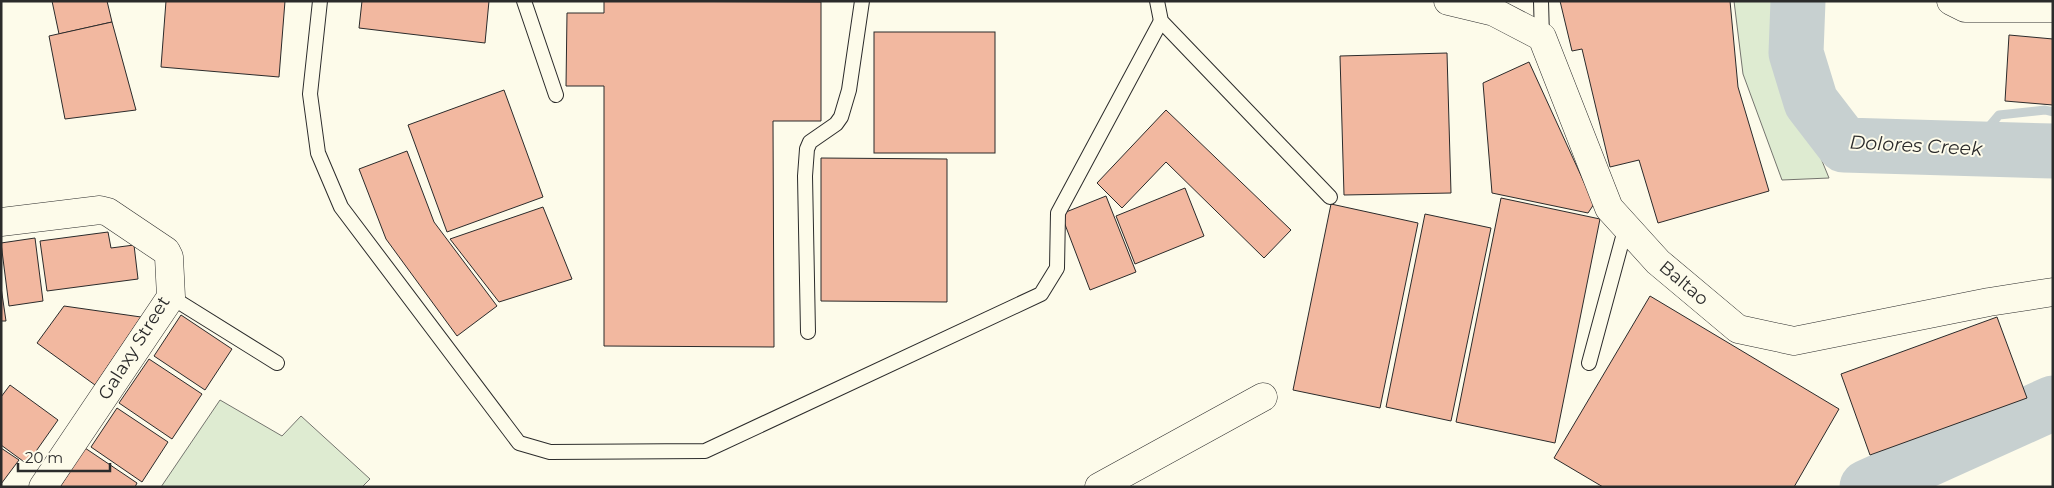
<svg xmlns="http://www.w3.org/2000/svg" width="2054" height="488" font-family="Montserrat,sans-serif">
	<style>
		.green { fill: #deebd1; stroke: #74746e }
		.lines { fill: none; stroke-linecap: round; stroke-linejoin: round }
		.stream { stroke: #c7d0d0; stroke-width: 9 }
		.river { stroke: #c7d0d0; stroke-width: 55 }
		.building { fill: #f2b8a0; stroke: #2b2b2b }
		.service-casing { stroke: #2b2b2b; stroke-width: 16 }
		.minor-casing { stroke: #2b2b2b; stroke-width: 29 }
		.service { stroke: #fdfbea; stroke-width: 14 }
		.minor { stroke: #fdfbea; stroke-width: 28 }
		.labels { text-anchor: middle; stroke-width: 4; stroke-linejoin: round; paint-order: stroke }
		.street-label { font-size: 18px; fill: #2b2b2b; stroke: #fdfbea }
		.water-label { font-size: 19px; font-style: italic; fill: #2b2b2b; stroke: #fdfbea }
	</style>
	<rect width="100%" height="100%" fill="#fdfbea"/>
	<g class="green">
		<polygon points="1734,1 1787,1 1789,80 1829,178 1782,180 1743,74"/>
		<polygon points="220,400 282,436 301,416 370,479 362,487 161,487"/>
	</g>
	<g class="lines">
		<polyline class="stream" points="1971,148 1999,115 2045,110 2053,112"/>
		<g class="river">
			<polyline points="1798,1 1796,53 1811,102 1844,145 2053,151"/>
			<polyline points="1867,487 2053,403"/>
		</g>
	</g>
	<g class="building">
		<polygon points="52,1 107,1 112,22 59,34"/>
		<polygon points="166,1 285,1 279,77 161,67"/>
		<polygon points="362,1 489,1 485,43 359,28"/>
		<polygon points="604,1 821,2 821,121 773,121 774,347 604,346 604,86 566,86 567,13 604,13"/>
		<polygon points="1560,1 1730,1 1738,87 1769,191 1658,223 1639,160 1610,167 1582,49 1572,51"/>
		<polygon points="112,22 136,110 65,119 49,36"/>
		<rect x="874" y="32" width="121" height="121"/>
		<polygon points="2009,35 2053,39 2053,105 2005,101"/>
		<polygon points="1447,53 1451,193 1344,195 1340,56"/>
		<polygon points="1529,62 1594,204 1588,213 1492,193 1483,83"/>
		<polygon points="504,90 543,197 447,232 408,125"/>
		<polygon points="1166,110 1291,230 1264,258 1166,162 1122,208 1097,183"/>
		<polygon points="407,151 434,222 497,306 457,336 386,239 359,169"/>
		<polygon points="821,158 947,159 947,302 821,301"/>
		<polygon points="1185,188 1204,236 1135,264 1116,216"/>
		<polygon points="1106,196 1136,272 1090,290 1061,214"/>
		<polygon points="1501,198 1600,219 1555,443 1456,422"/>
		<polygon points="1331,204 1418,223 1380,408 1293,390"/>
		<polygon points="543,207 572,279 499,302 450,239"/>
		<polygon points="1425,214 1491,228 1451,421 1386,407"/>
		<polygon points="108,232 111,248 134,245 138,279 47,291 40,241"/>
		<polygon points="35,238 43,301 9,306 1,243"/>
		<polygon points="1,287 6,321 1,321"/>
		<polygon points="1650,296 1839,409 1794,487 1603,487 1554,458"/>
		<polygon points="64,306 141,317 95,385 37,343"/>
		<polygon points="181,315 232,349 205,390 154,356"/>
		<polygon points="1997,317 2027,398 1870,455 1841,374"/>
		<polygon points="149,359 202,394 172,439 119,403"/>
		<polygon points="10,385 58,420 27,464 1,445 1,397"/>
		<polygon points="117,408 168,442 142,482 91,447"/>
		<polygon points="1,448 19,460 1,484"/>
		<polygon points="85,448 137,483 135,487 60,487"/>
	</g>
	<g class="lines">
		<g class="service-casing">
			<g id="service">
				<polyline points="320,1 310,94 318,153 341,207 519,443 550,452 705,451 1041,294 1057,268 1058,213 1161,21"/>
				<polyline points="524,1 556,95"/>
				<polyline points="1157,1 1161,21 1330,197"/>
				<polyline points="1541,1 1542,37"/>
				<polyline points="171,297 277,363"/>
				<polyline points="808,332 805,176 807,149 810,142 836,124 841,117 849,90 862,1"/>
				<polyline points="1589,363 1626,226"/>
			</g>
		</g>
		<g class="minor-casing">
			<g id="minor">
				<polyline points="1448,1 1494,12 1542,37 1609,208 1658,262 1738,329 1794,341 1989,302 2053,292"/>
				<polyline points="1951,1 1965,8 2053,8"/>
				<polyline points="1,222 100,210 108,212 166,251 169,257 171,297 43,487"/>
				<polyline points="1099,487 1263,397"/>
			</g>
		</g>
		<use href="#service" class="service"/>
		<use href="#minor" class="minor"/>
	</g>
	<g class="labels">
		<g class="street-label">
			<text transform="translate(1684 283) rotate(40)" y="6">Baltao</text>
			<text transform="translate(134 348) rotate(-58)" y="6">Galaxy Street</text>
		</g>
		<g class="water-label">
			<text transform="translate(1916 145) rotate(3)" y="7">Dolores Creek</text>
		</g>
	</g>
	<rect width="2054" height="488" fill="none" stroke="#2b2b2b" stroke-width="5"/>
	<path d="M18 463v8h92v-8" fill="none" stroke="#2b2b2b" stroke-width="2.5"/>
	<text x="25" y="463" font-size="15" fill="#2b2b2b" stroke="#fdfbea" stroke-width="4" paint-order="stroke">20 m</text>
</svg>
